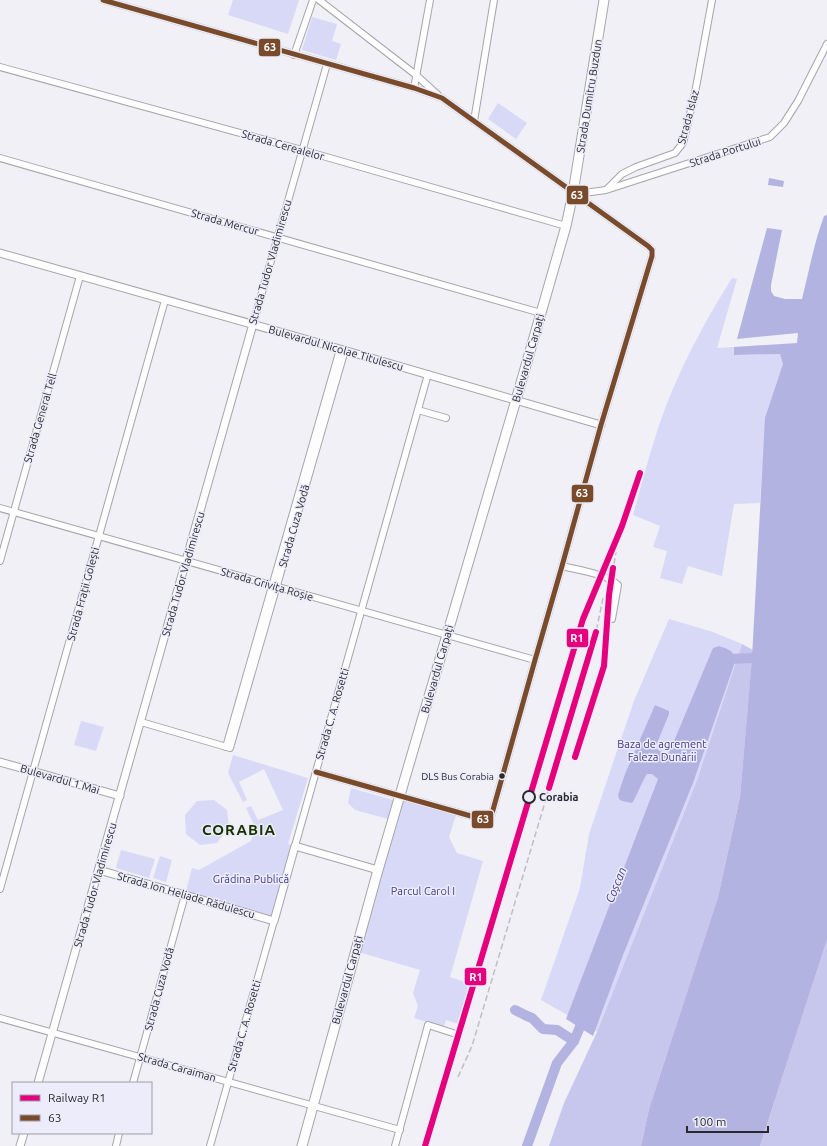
<svg xmlns="http://www.w3.org/2000/svg" width="827" height="1146" font-family="Ubuntu,sans-serif">
	<style>
		.green { fill: #d8d9f7 }
		.forest { fill: #c7c7ee }
		.water { fill: #b3b3e2 }
		.lines { fill: none; stroke-linecap: round; stroke-linejoin: round }
		.river { stroke: #b3b3e2; stroke-width: 10 }
		.minor-casing { stroke: #a5a5aa; stroke-width: 8 }
		.tertiary-casing { stroke: #a5a5aa; stroke-width: 9 }
		.primary-casing { stroke: #a5a5aa; stroke-width: 11 }
		.minor { stroke: #fdfdfe; stroke-width: 6 }
		.tertiary { stroke: #fdfdfe; stroke-width: 7 }
		.primary { stroke: #fdfdfe; stroke-width: 9 }
		.rail { stroke: #bfbfc0; stroke-width: 1.5; stroke-dasharray: 6 3; stroke-linecap: butt }
		.bus-1-casing { stroke: #ececfa; stroke-width: 8 }
		.bus-1 { stroke: #7a4b2a; stroke-width: 5 }
		.rail-1-casing { stroke: #ececfa; stroke-width: 9 }
		.rail-1 { stroke: #e5007d; stroke-width: 6 }
		.bus-dot { fill: #29292e; stroke: #ececfa; stroke-width: 1.5 }
		.stop-dot { fill: #ececfa; stroke: #29292e; stroke-width: 2 }
		.labels { text-anchor: middle; stroke-width: 3; stroke-linejoin: round; paint-order: stroke }
		.bus-label { font-size: 10px; fill: #29292e; stroke: #ececfa; text-anchor: end }
		.street-label { font-size: 11px; fill: #29292e; stroke: #ececfa }
		.park-label { font-size: 11px; fill: #423a88; stroke: #ececfa }
		.stop-label { font-size: 11px; font-weight: bold; fill: #29292e; stroke: #ececfa; text-anchor: start }
		.water-label { font-size: 12px; font-style: italic; fill: #463e8c; stroke: #ececfa }
		.district-label { font-size: 15px; font-weight: bold; letter-spacing: 1px; fill: #173100; stroke: #ececfa }
		.line-badge { stroke: #ececfa; stroke-width: 1.5 }
		.badge-label { font-size: 11px; text-anchor: middle; font-weight: bold; fill: #fff }
	</style>
	<rect width="100%" height="100%" fill="#f0f0f6"/>
	<g class="green">
		<polygon points="233,0 299,0 288,34 228,15"/>
		<polygon points="312,17 337,24 332,41 341,44 336,60 302,50"/>
		<polygon points="498,103 527,123 516,139 488,119"/>
		<path d="M732,278L737,279L717,348L734,347V355L780,354L785,366L762,470L760,503L734,504L722,576L688,566L682,584L660,578L667,551L653,547L660,526L633,515C644,476 654,436 669,398C686,357 708,316 732,278Z"/>
		<polygon points="669,619 713,632 742,644 697,780 597,1032 541,1000 580,888 589,834 622,736 634,701"/>
		<polygon points="81,721 104,727 96,751 74,745"/>
		<polygon points="233,755 308,778 288,844 295,846 274,921 185,895 192,868 199,870 251,841 255,827 246,808 251,806 258,820 283,810 264,769 239,782 247,800 243,802 228,773"/>
		<polygon points="351,788 393,800 388,819 355,810 348,803"/>
		<polygon points="400,796 457,812 449,837 457,853 483,861 450,977 471,984 459,1024 446,1020 444,1027 414,1018 418,1006 413,993 420,970 355,951"/>
		<polygon points="214,800 227,810 229,827 217,843 200,845 186,834 185,815 197,801"/>
		<polygon points="121,850 155,859 149,878 116,868"/>
		<polygon points="160,856 172,860 166,882 153,878"/>
	</g>
	<g class="forest">
		<polygon points="742,644 753,650 740,797 718,897 649,1109 641,1146 549,1146 564,1103 597,1032 697,780"/>
		<polygon points="827,940 827,1146 760,1146"/>
	</g>
	<g class="water">
		<polygon points="769,178 784,181 783,187 768,185"/>
		<path d="M827,215V940L760,1146H641L649,1109L718,897L740,797L752,658L765,418L783,364L780,354L734,355V347L797,343L798,333L737,339L767,228L782,230L771,285V291L774,296L785,299H802C809,271 814,243 824,216Z"/>
		<path d="M719,646C729,650 734,649 735,662L693,783L623,955L593,1036L566,1019L658,779L652,774H647L645,777L634,800L632,803L622,801L619,799L618,795L625,774L655,705L669,711V714L655,748L663,753H669L713,648Z"/>
	</g>
	<g class="lines">
		<g class="river">
			<polyline points="722,663 729,659 752,658"/>
			<polyline points="515,1010 527,1016 532,1018 543,1029 557,1030 574,1041"/>
			<polyline points="527,1146 557,1063 574,1041 585,1015"/>
		</g>
		<g class="minor-casing">
			<g id="minor">
				<polyline points="103,0 414,88 442,98 648,246 652,250 652,256 601,425 562,566 535,660 491,817 488,820 485,820 316,772"/>
				<polyline points="319,0 416,75 438,95"/>
				<polyline points="294,55 313,0"/>
				<polyline points="0,67 302,150 566,226"/>
				<polyline points="414,88 430,0"/>
				<polyline points="474,121 494,0"/>
				<polyline points="0,158 541,313"/>
				<polyline points="607,189 622,174 636,167 675,153 683,143 695,93 712,0"/>
				<polyline points="575,193 584,193 606,190 770,137 784,123 798,101 827,44"/>
				<polyline points="253,324 327,64"/>
				<polyline points="418,410 446,418"/>
				<polyline points="0,508 535,660"/>
				<polyline points="0,561 80,276"/>
				<path d="M562,566C578,570 607,574 618,585L612,619"/>
				<polyline points="141,722 230,748 345,350"/>
				<polyline points="226,747 340,349"/>
				<polyline points="295,846 428,374"/>
				<polyline points="0,889 165,300"/>
				<polyline points="0,1018 400,1130"/>
				<polyline points="133,1083 185,895"/>
				<polyline points="116,1146 119,1133"/>
				<polyline points="210,1146 274,921"/>
				<polyline points="395,1146 428,1025 453,1033"/>
			</g>
		</g>
		<g class="tertiary-casing">
			<g id="tertiary">
				<polyline points="0,253 340,349 601,425"/>
				<polyline points="0,762 120,796"/>
				<polyline points="99,870 274,921 295,846 378,870"/>
				<polyline points="38,1083 253,324"/>
				<polyline points="20,1146 24,1133"/>
			</g>
		</g>
		<g class="primary-casing">
			<polyline id="primary" points="302,1146 378,870 516,400 566,226 573,193 604,0"/>
		</g>
		<use href="#minor" class="minor"/>
		<use href="#tertiary" class="tertiary"/>
		<use href="#primary" class="primary"/>
		<g class="rail">
			<polyline points="575,757 604,666 609,595 616,552"/>
			<polyline points="529,800 583,619 622,526 640,473"/>
			<polyline points="458,1077 472,1046 596,632 603,598"/>
		</g>
		<g class="bus-1-casing">
			<polyline id="bus-1" points="103,0 414,88 442,98 648,246 652,250 652,256 601,425 562,566 535,660 491,817 488,820 485,820 316,772"/>
		</g>
		<use href="#bus-1" class="bus-1"/>
		<g class="rail-1-casing">
			<g id="rail-1">
				<polyline points="575,757 604,666 609,595 613,568"/>
				<polyline points="549,788 596,632"/>
				<polyline points="425,1146 583,619 622,526 640,473"/>
			</g>
		</g>
		<use href="#rail-1" class="rail-1"/>
	</g>
	<circle class="bus-dot" cx="502" cy="776" r="3.5"/>
	<circle class="stop-dot" cx="529" cy="797" r="6"/>
	<g class="labels">
		<g class="bus-label">
			<text x="494" y="780">DLS Bus Corabia</text>
		</g>
		<g class="street-label">
			<text transform="translate(589 96) rotate(-81)" y="4">Strada Dumitru Buzdun</text>
			<text transform="translate(688 117) rotate(-75)" y="4">Strada Islaz</text>
			<text transform="translate(283 145) rotate(16)" y="4">Strada Cerealelor</text>
			<text transform="translate(725 152) rotate(-18)" y="4">Strada Portului</text>
			<text transform="translate(225 222) rotate(16)" y="4">Strada Mercur</text>
			<text transform="translate(270 262) rotate(-74)" y="4">Strada Tudor Vladimirescu</text>
			<text transform="translate(336 348) rotate(16)" y="4">Bulevardul Nicolae Titulescu</text>
			<text transform="translate(528 358) rotate(-74)" y="4">Bulevardul Carpați</text>
			<text transform="translate(40 418) rotate(-74)" y="4">Strada General Tell</text>
			<text transform="translate(294 526) rotate(-74)" y="4">Strada Cuza Vodă</text>
			<text transform="translate(183 574) rotate(-74)" y="4">Strada Tudor Vladimirescu</text>
			<text transform="translate(267 584) rotate(16)" y="4">Strada Grivița Roșie</text>
			<text transform="translate(83 594) rotate(-75)" y="4">Strada Frații Golești</text>
			<text transform="translate(437 669) rotate(-74)" y="4">Bulevardul Carpați</text>
			<text transform="translate(332 714) rotate(-74)" y="4">Strada C. A. Rosetti</text>
			<text transform="translate(60 779) rotate(16)" y="4">Bulevardul 1 Mai</text>
			<text transform="translate(95 885) rotate(-74)" y="4">Strada Tudor Vladimirescu</text>
			<text transform="translate(186 895) rotate(16)" y="4">Strada Ion Heliade Rădulescu</text>
			<text transform="translate(347 980) rotate(-75)" y="4">Bulevardul Carpați</text>
			<text transform="translate(159 989) rotate(-75)" y="4">Strada Cuza Vodă</text>
			<text transform="translate(244 1026) rotate(-74)" y="4">Strada C. A. Rosetti</text>
			<text transform="translate(177 1067) rotate(16)" y="4">Strada Caraiman</text>
		</g>
		<g class="park-label">
			<text x="662" y="748">Baza de agrement<tspan x="662" dy="13">Faleza Dunării</tspan></text>
			<text x="251" y="883">Grădina Publică</text>
			<text x="423" y="895">Parcul Carol I</text>
		</g>
		<g class="stop-label">
			<text x="539" y="801">Corabia</text>
		</g>
		<g class="water-label">
			<text transform="translate(616 885) rotate(-68)" y="4">Coșcan</text>
		</g>
		<g class="district-label">
			<text x="239" y="835">CORABIA</text>
		</g>
	</g>
	<g class="line-badge">
		<rect x="258" y="38" width="23" height="19" rx="4" fill="#7a4b2a"/>
		<rect x="566" y="185" width="23" height="20" rx="4" fill="#7a4b2a"/>
		<rect x="571" y="484" width="23" height="19" rx="4" fill="#7a4b2a"/>
		<rect x="566" y="628" width="23" height="20" rx="4" fill="#e5007d"/>
		<rect x="471" y="810" width="23" height="19" rx="4" fill="#7a4b2a"/>
		<rect x="464" y="967" width="23" height="19" rx="4" fill="#e5007d"/>
	</g>
	<g class="badge-label">
		<text x="270" y="51">63</text>
		<text x="577" y="199">63</text>
		<text x="582" y="497">63</text>
		<text x="577" y="642">R1</text>
		<text x="483" y="823">63</text>
		<text x="476" y="981">R1</text>
	</g>
	<rect x="12" y="1082" width="140" height="52" fill="#ececfa" stroke="#9e9ea8"/>
	<rect x="20" y="1095" width="20" height="6" fill="#e5007d" stroke="#9e9ea8"/>
	<text x="48" y="1102" font-size="12" fill="#29292e">Railway R1</text>
	<rect x="20" y="1115" width="20" height="6" fill="#7a4b2a" stroke="#9e9ea8"/>
	<text x="48" y="1122" font-size="12" fill="#29292e">63</text>
	<path d="M687 1126v6h81v-6" fill="none" stroke="#29292e" stroke-width="2"/>
	<text x="693" y="1126" font-size="12" fill="#29292e" stroke="#ececfa" stroke-width="3" paint-order="stroke">100 m</text>
</svg>
